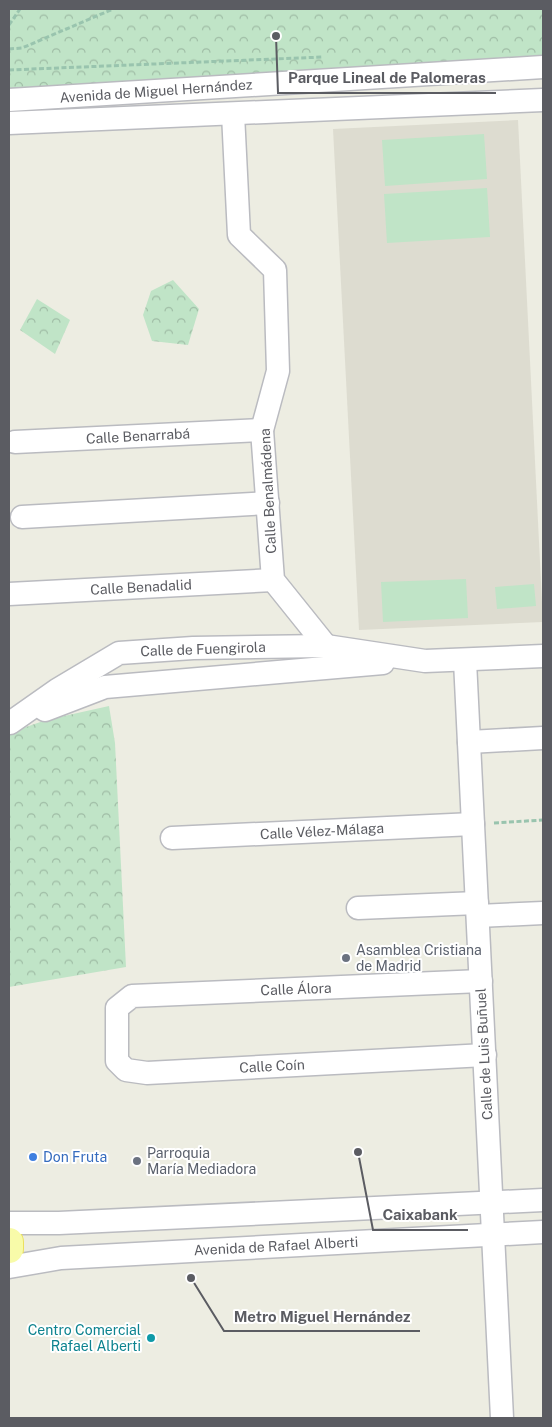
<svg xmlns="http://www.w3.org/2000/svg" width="552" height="1427" font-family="'Public Sans',sans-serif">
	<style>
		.education { fill: #dddcd0 }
		.grass { fill: #c0e4c7 }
		.park { fill: url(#park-crowns) }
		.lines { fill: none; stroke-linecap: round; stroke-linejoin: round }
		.minor-casing { stroke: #babbc0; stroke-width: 25 }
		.major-casing { stroke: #ebe05d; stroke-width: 30 }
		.path { stroke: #99c4ae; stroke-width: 3; stroke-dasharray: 5 2.5; stroke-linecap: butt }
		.minor { stroke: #fff; stroke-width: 22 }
		.major { stroke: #f8fba9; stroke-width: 28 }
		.worship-dot { fill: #6b7280; stroke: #fff; stroke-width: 2 }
		.shop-dot { fill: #3f7fe0; stroke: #fff; stroke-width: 2 }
		.culture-dot { fill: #0f9aa8; stroke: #fff; stroke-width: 2 }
		.labels { text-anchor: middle; stroke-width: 4; stroke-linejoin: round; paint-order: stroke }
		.street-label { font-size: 14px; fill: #5b5c62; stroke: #fff }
		.worship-label { font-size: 14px; fill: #5b616d; stroke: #fff; text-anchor: start }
		.shop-label { font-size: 14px; fill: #366cbe; stroke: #fff; text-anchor: start }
		.culture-label { font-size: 14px; fill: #0d838f; stroke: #fff; text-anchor: end }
		.leader { fill: none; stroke: #5b5c62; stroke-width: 2 }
		.callout-dot { fill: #5b5c62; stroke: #fff; stroke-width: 2 }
		.callout-label { font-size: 15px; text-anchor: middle; font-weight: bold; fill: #5b5c62; stroke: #fff; stroke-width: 4; stroke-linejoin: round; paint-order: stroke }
	</style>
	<defs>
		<pattern id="park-crowns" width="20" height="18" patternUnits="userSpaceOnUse" patternTransform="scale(1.25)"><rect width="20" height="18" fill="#c0e4c7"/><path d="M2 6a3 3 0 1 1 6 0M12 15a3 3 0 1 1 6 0" fill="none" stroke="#9fbca5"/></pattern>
	</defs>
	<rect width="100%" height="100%" fill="#edede2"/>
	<polygon class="education" points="518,120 543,622 359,630 333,129"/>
	<g class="grass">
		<polygon points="484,134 487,179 385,186 382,140"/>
		<polygon points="487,188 490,237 387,243 384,194"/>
		<polygon points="466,579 468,618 383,622 381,582"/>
		<polygon points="534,584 536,606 497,609 495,587"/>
	</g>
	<g class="park">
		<polygon points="9,9 543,9 543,64 9,90"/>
		<polygon points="173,280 199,309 188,345 152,341 143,315 151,291"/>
		<polygon points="37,299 70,320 55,354 20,330"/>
		<polygon points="109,706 115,743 126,967 9,987 9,733 46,720"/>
	</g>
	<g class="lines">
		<g class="minor-casing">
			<g id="minor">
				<polyline points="9,100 543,67"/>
				<polyline points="233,114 239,235 275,270 278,371 262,430 273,580 326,646"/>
				<polyline points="9,123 543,100"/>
				<polyline points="15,442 262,430"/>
				<polyline points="22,517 268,503"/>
				<polyline points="9,594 273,580"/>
				<polyline points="465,661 502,1418"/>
				<polyline points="45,710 105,687 383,663"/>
				<polyline points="10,723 57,690 119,653 193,648 326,646 425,661 543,656"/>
				<polyline points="469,742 543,738"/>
				<polyline points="172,838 473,824"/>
				<polyline points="358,908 477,903"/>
				<polyline points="478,916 543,913"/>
				<polyline points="481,981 132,996 117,1008 117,1061 126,1070 147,1073 485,1055"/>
				<polyline points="9,1223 59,1223 543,1200"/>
				<polyline points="9,1267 61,1258 543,1232"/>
			</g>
		</g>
		<g class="major-casing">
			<polyline id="major" points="9,1242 9,1249"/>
		</g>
		<g class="path">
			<polyline points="9,25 20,9"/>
			<polyline points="9,49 22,48 113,9"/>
			<polyline points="9,70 323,57"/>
			<polyline points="494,823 543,820"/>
		</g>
		<use href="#minor" class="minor"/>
		<use href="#major" class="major"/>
	</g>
	<g class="worship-dot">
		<circle cx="346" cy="958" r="5"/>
		<circle cx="137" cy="1161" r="5"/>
	</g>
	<circle class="shop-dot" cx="33" cy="1157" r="5"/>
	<circle class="culture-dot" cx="151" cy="1338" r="5"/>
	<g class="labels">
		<g class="street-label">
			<text transform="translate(156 91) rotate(-4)" y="5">Avenida de Miguel Hernández</text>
			<text transform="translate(138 436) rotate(-3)" y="5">Calle Benarrabá</text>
			<text transform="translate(268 491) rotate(-93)" y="5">Calle Benalmádena</text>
			<text transform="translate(141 587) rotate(-3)" y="5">Calle Benadalid</text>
			<text transform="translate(203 649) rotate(-2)" y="5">Calle de Fuengirola</text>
			<text transform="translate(322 831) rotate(-3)" y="5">Calle Vélez-Málaga</text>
			<text transform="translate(296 989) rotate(-2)" y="5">Calle Álora</text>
			<text transform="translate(484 1054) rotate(-93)" y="5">Calle de Luis Buñuel</text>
			<text transform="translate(272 1066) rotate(-3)" y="5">Calle Coín</text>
			<text transform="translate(276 1246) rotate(-3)" y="5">Avenida de Rafael Alberti</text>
		</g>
		<g class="worship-label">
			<text x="356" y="955">Asamblea Cristiana<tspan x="356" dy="16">de Madrid</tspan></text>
			<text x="147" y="1158">Parroquia<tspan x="147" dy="16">María Mediadora</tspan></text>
		</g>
		<g class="shop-label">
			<text x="43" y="1162">Don Fruta</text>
		</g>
		<g class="culture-label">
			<text x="141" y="1335">Centro Comercial<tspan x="141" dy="16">Rafael Alberti</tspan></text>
		</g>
	</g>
	<path class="leader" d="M276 36L278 93H496M358 1152L373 1230H468M191 1278L224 1331H420"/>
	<g class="callout-dot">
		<circle cx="276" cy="36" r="5"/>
		<circle cx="358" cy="1152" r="5"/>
		<circle cx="191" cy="1278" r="5"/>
	</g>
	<g class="callout-label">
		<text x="387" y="83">Parque Lineal de Palomeras</text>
		<text x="420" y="1220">Caixabank</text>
		<text x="322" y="1322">Metro Miguel Hernández</text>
	</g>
	<rect width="552" height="1427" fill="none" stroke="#5b5c62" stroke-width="20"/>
</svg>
